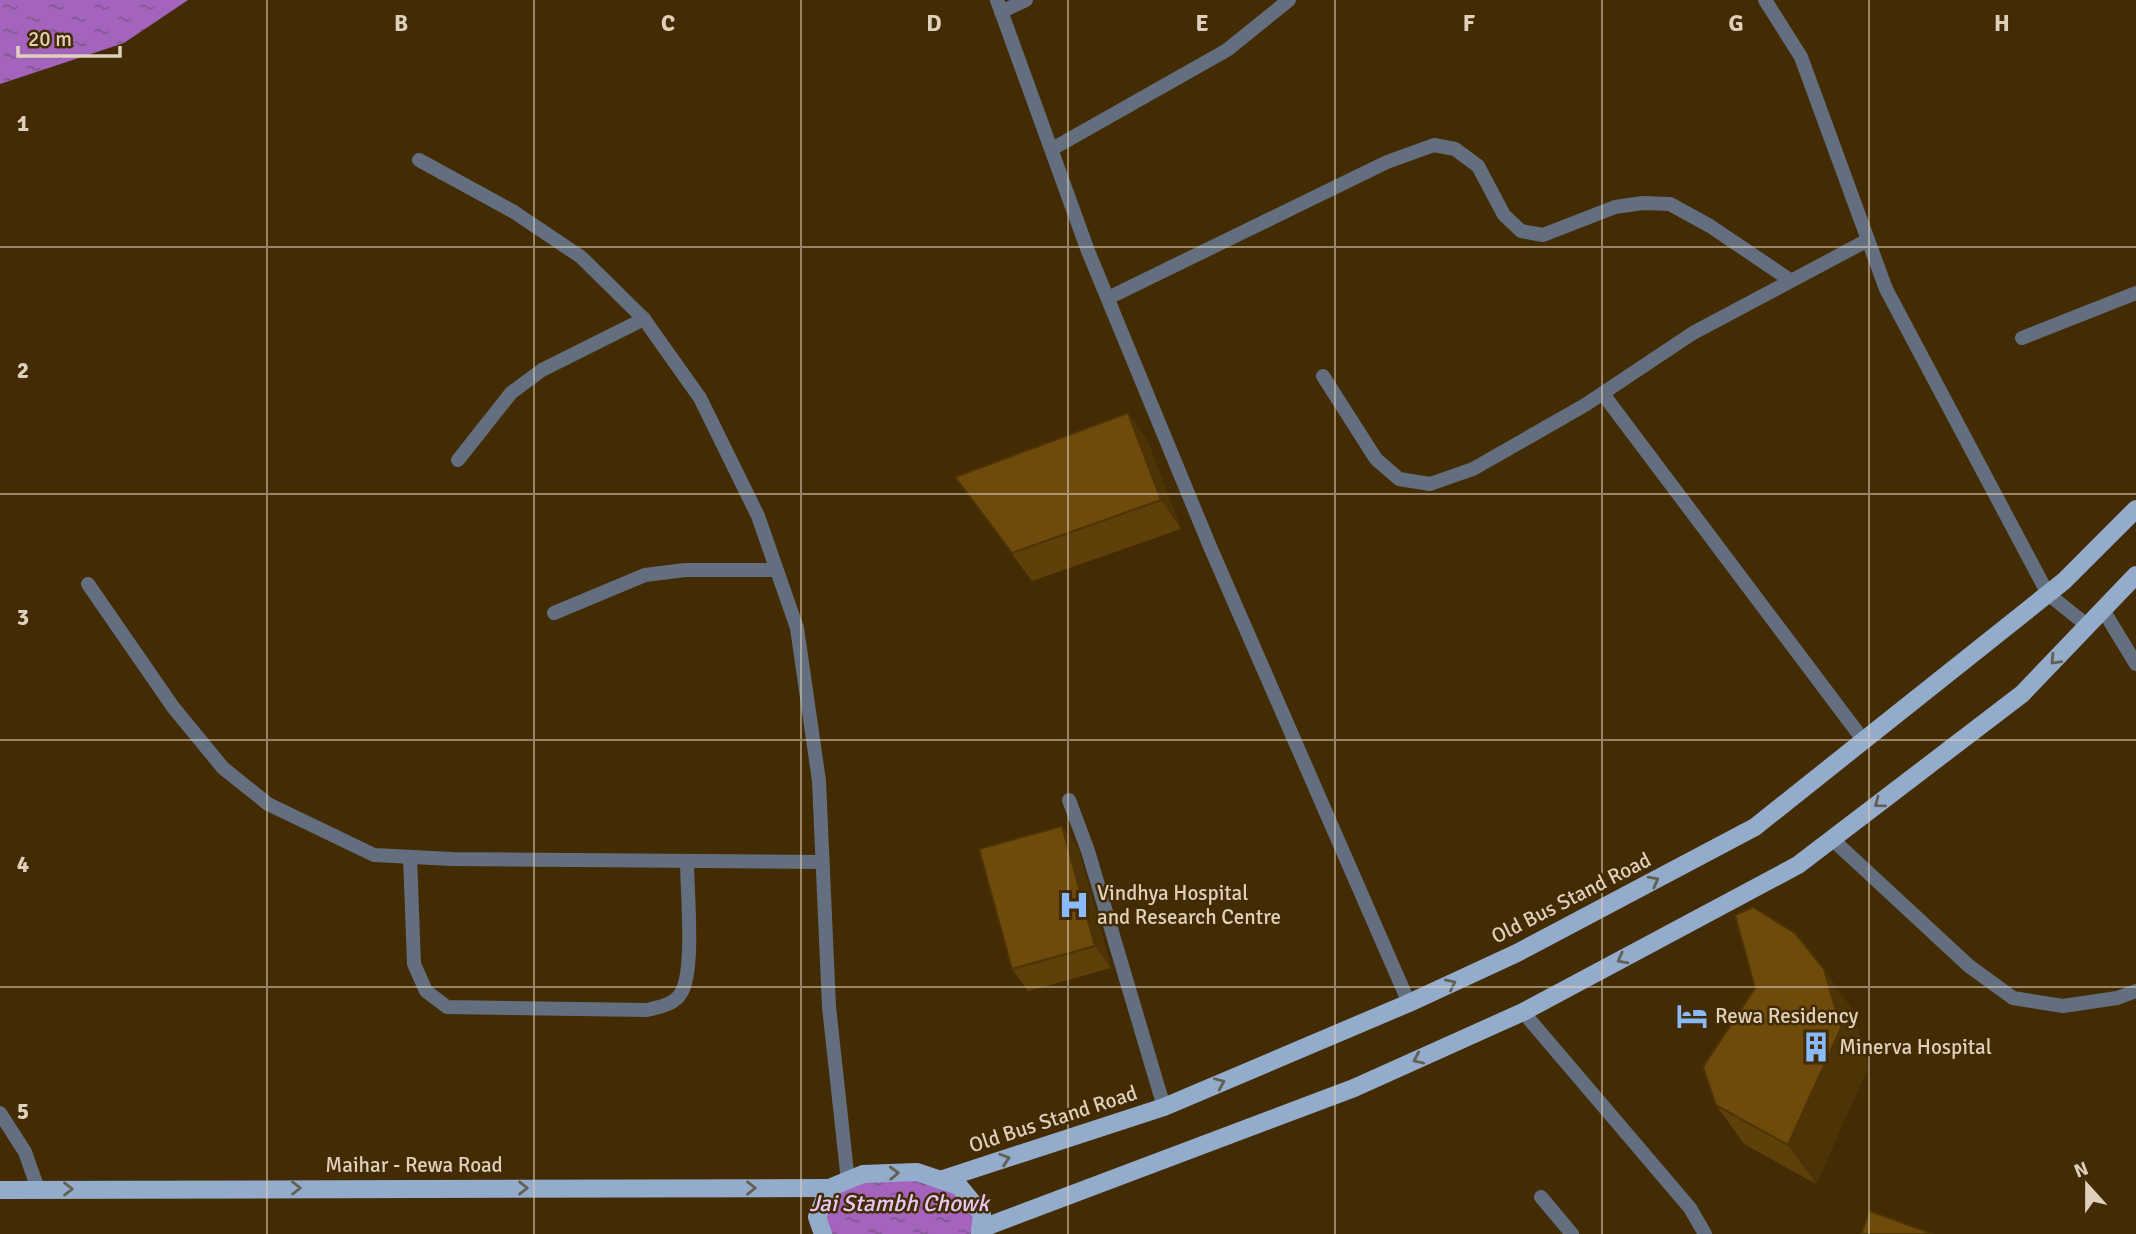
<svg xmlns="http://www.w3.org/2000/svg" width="2136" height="1234" font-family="Signika,sans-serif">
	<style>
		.water { fill: url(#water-ripples) }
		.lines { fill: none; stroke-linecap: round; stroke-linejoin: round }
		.lane { stroke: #636f7f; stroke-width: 14 }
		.street { stroke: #636f7f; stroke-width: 14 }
		.primary { stroke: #94accc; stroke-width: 18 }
		.wall { fill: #5f4009 }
		.shaded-wall { fill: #4d3407 }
		.building { fill: #6e4b0a; stroke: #4d3407; stroke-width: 2 }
		.oneway { stroke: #635f53 }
		.grid { fill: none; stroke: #dfd0bc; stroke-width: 2; stroke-opacity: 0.55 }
		.labels { text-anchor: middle; stroke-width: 5; stroke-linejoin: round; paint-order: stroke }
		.poi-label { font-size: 21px; fill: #dfd0bc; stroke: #432b03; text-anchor: start }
		.street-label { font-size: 21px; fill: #dfd0bc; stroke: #432b03 }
		.water-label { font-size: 23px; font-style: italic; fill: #e7c7f5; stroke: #432b03 }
		.grid-label { font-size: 23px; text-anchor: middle; font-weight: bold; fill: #dfd0bc; stroke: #432b03; stroke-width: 5; stroke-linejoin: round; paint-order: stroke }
	</style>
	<defs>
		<pattern id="water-ripples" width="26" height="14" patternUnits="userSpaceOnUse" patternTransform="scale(1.75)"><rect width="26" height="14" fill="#a464be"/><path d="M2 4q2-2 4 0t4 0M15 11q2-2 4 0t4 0" fill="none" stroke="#82578f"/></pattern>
	</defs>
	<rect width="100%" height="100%" fill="#432b03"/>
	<g class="water">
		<polygon points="0,0 188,0 124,43 0,84"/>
		<polygon points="863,1174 959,1186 982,1214 980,1234 823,1234 829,1188"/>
	</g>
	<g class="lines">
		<g class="lane">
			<polyline points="2022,338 2136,293"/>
			<polyline points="1523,1012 1690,1208 1705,1234"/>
			<polyline points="1541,1197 1572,1234"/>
		</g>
		<g class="street">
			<polyline points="997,0 1088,251 1211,549 1409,1003"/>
			<polyline points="1765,0 1801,57 1886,289 2048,594 2088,626"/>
			<polyline points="1001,12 1026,0"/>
			<polyline points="1052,149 1227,50 1289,0"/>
			<polyline points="419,160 514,212 581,257 644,319 700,398 758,516 797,628 819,781 829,1007 848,1181"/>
			<polyline points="1108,298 1387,162 1434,145 1455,149 1478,166 1504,215 1521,231 1543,235 1615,207 1643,203 1670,204 1710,226 1790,280"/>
			<polyline points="1323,376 1376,459 1399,479 1430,484 1473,469 1585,405 1693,333 1868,240"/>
			<polyline points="1603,394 1864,741"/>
			<polyline points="458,460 511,393 542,370 644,319"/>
			<polyline points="88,584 173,707 223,768 268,804 374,855 452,859 822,862"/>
			<polyline points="2103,610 2136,664"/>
			<polyline points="554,613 645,575 685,570 776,570"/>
			<polyline points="1069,800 1088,851 1164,1107"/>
			<polyline points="1832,839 1969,966 2013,998 2063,1006 2117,998 2136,991"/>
			<path d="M410,857L414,964L426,991L447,1007L647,1010C659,1007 674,1005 681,993C695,971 687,890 687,861"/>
			<polyline points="0,1113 25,1152 38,1189"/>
		</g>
		<g class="primary">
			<polyline points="940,1180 1164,1107 1409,1003 1517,953 1755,827 2064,581 2136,509"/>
			<polyline points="0,1190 829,1188"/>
			<polyline points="980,1229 1354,1088 1523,1012 1798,865 2022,694 2136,575"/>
			<polyline points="823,1234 817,1217 829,1188 863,1174 917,1172 959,1186 982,1214 980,1234"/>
		</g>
	</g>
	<g class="wall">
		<polygon points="1128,413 1148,442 1181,529 1032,581 955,477"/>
		<polygon points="1078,848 1111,968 1028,991 1012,969"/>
		<polygon points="1755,988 1852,1009 1868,1067 1816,1184 1744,1144 1716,1105"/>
	</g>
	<g class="shaded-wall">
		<polygon points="1128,413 1148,442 1181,529 1161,500"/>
		<polygon points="1062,826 1078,848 1111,968 1095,946"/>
		<polygon points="1824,969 1852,1009 1868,1067 1816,1184 1788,1145"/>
	</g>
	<g class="building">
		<polygon points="1128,413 1161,500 1012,553 955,477"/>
		<polygon points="1062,826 1095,946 1012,969 979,849"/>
		<polygon points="1753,907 1795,933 1824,969 1841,1028 1788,1145 1716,1105 1703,1067 1755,988 1735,915"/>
		<polygon points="1870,1211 1933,1234 1861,1234"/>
	</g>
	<defs><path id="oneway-chevron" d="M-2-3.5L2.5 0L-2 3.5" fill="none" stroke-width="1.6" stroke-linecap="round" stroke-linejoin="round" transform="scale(1.75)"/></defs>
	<g class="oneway">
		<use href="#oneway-chevron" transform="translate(2055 660) rotate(134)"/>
		<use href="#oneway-chevron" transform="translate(1879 803) rotate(143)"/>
		<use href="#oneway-chevron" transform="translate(1654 881) rotate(-28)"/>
		<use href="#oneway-chevron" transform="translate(1622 959) rotate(152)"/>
		<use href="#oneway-chevron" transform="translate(1451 984) rotate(-25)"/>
		<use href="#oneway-chevron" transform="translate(1418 1059) rotate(156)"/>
		<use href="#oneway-chevron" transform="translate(1220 1083) rotate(-23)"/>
		<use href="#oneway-chevron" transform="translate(1005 1159) rotate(-18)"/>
		<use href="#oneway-chevron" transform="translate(894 1173) rotate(-2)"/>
		<use href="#oneway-chevron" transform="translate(296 1188)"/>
		<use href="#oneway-chevron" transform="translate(523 1188)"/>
		<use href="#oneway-chevron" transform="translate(751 1188)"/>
		<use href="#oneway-chevron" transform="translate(68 1189)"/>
	</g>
	<path class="grid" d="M267,0V1234M534,0V1234M801,0V1234M1068,0V1234M1335,0V1234M1602,0V1234M1869,0V1234M0,247H2136M0,494H2136M0,740H2136M0,987H2136"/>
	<defs>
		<g id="hospital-bare" transform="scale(2.415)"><path d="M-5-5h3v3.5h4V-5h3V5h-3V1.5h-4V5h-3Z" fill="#88bafc" stroke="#432b03" stroke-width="2.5" paint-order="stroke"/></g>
		<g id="hotel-bare" transform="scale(2.415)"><path d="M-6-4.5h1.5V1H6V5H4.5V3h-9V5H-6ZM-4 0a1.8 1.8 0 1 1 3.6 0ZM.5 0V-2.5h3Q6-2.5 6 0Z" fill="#88bafc" stroke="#432b03" stroke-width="2.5" paint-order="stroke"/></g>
		<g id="building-bare" transform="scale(2.415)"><path d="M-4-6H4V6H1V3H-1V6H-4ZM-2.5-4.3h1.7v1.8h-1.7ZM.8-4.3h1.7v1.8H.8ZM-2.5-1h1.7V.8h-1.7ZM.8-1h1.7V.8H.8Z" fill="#88bafc" stroke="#432b03" stroke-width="2.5" paint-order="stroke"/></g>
	</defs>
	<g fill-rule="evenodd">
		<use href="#hospital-bare" x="1074" y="905"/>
		<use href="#hotel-bare" x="1692" y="1016"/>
		<use href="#building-bare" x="1816" y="1047"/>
	</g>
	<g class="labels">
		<g class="poi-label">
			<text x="1097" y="900">Vindhya Hospital<tspan x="1097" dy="24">and Research Centre</tspan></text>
			<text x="1715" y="1023">Rewa Residency</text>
			<text x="1839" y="1054">Minerva Hospital</text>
		</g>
		<g class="street-label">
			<text transform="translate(1571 898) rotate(-27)" y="7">Old Bus Stand Road</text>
			<text transform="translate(1053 1119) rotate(-18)" y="7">Old Bus Stand Road</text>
			<text x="414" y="1172">Maihar - Rewa Road</text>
		</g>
		<g class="water-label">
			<text x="899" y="1211">Jai Stambh Chowk</text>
		</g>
	</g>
	<g class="grid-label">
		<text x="401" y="31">B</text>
		<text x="668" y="31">C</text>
		<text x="934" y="31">D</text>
		<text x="1202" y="31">E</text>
		<text x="1469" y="31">F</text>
		<text x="1736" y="31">G</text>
		<text x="2002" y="31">H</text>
		<text x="23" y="131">1</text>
		<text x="23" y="378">2</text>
		<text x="23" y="625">3</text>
		<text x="23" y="872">4</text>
		<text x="23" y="1119">5</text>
	</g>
	<g transform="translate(2087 1185) rotate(339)" stroke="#432b03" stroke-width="5" paint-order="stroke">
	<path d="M0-5L12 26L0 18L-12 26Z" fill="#dfd0bc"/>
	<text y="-10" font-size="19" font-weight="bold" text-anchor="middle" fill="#dfd0bc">N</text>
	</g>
	<path d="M18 46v10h102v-10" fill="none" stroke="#dfd0bc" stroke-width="3.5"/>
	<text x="28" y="46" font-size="21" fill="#dfd0bc" stroke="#432b03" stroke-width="5" paint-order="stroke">20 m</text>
</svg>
